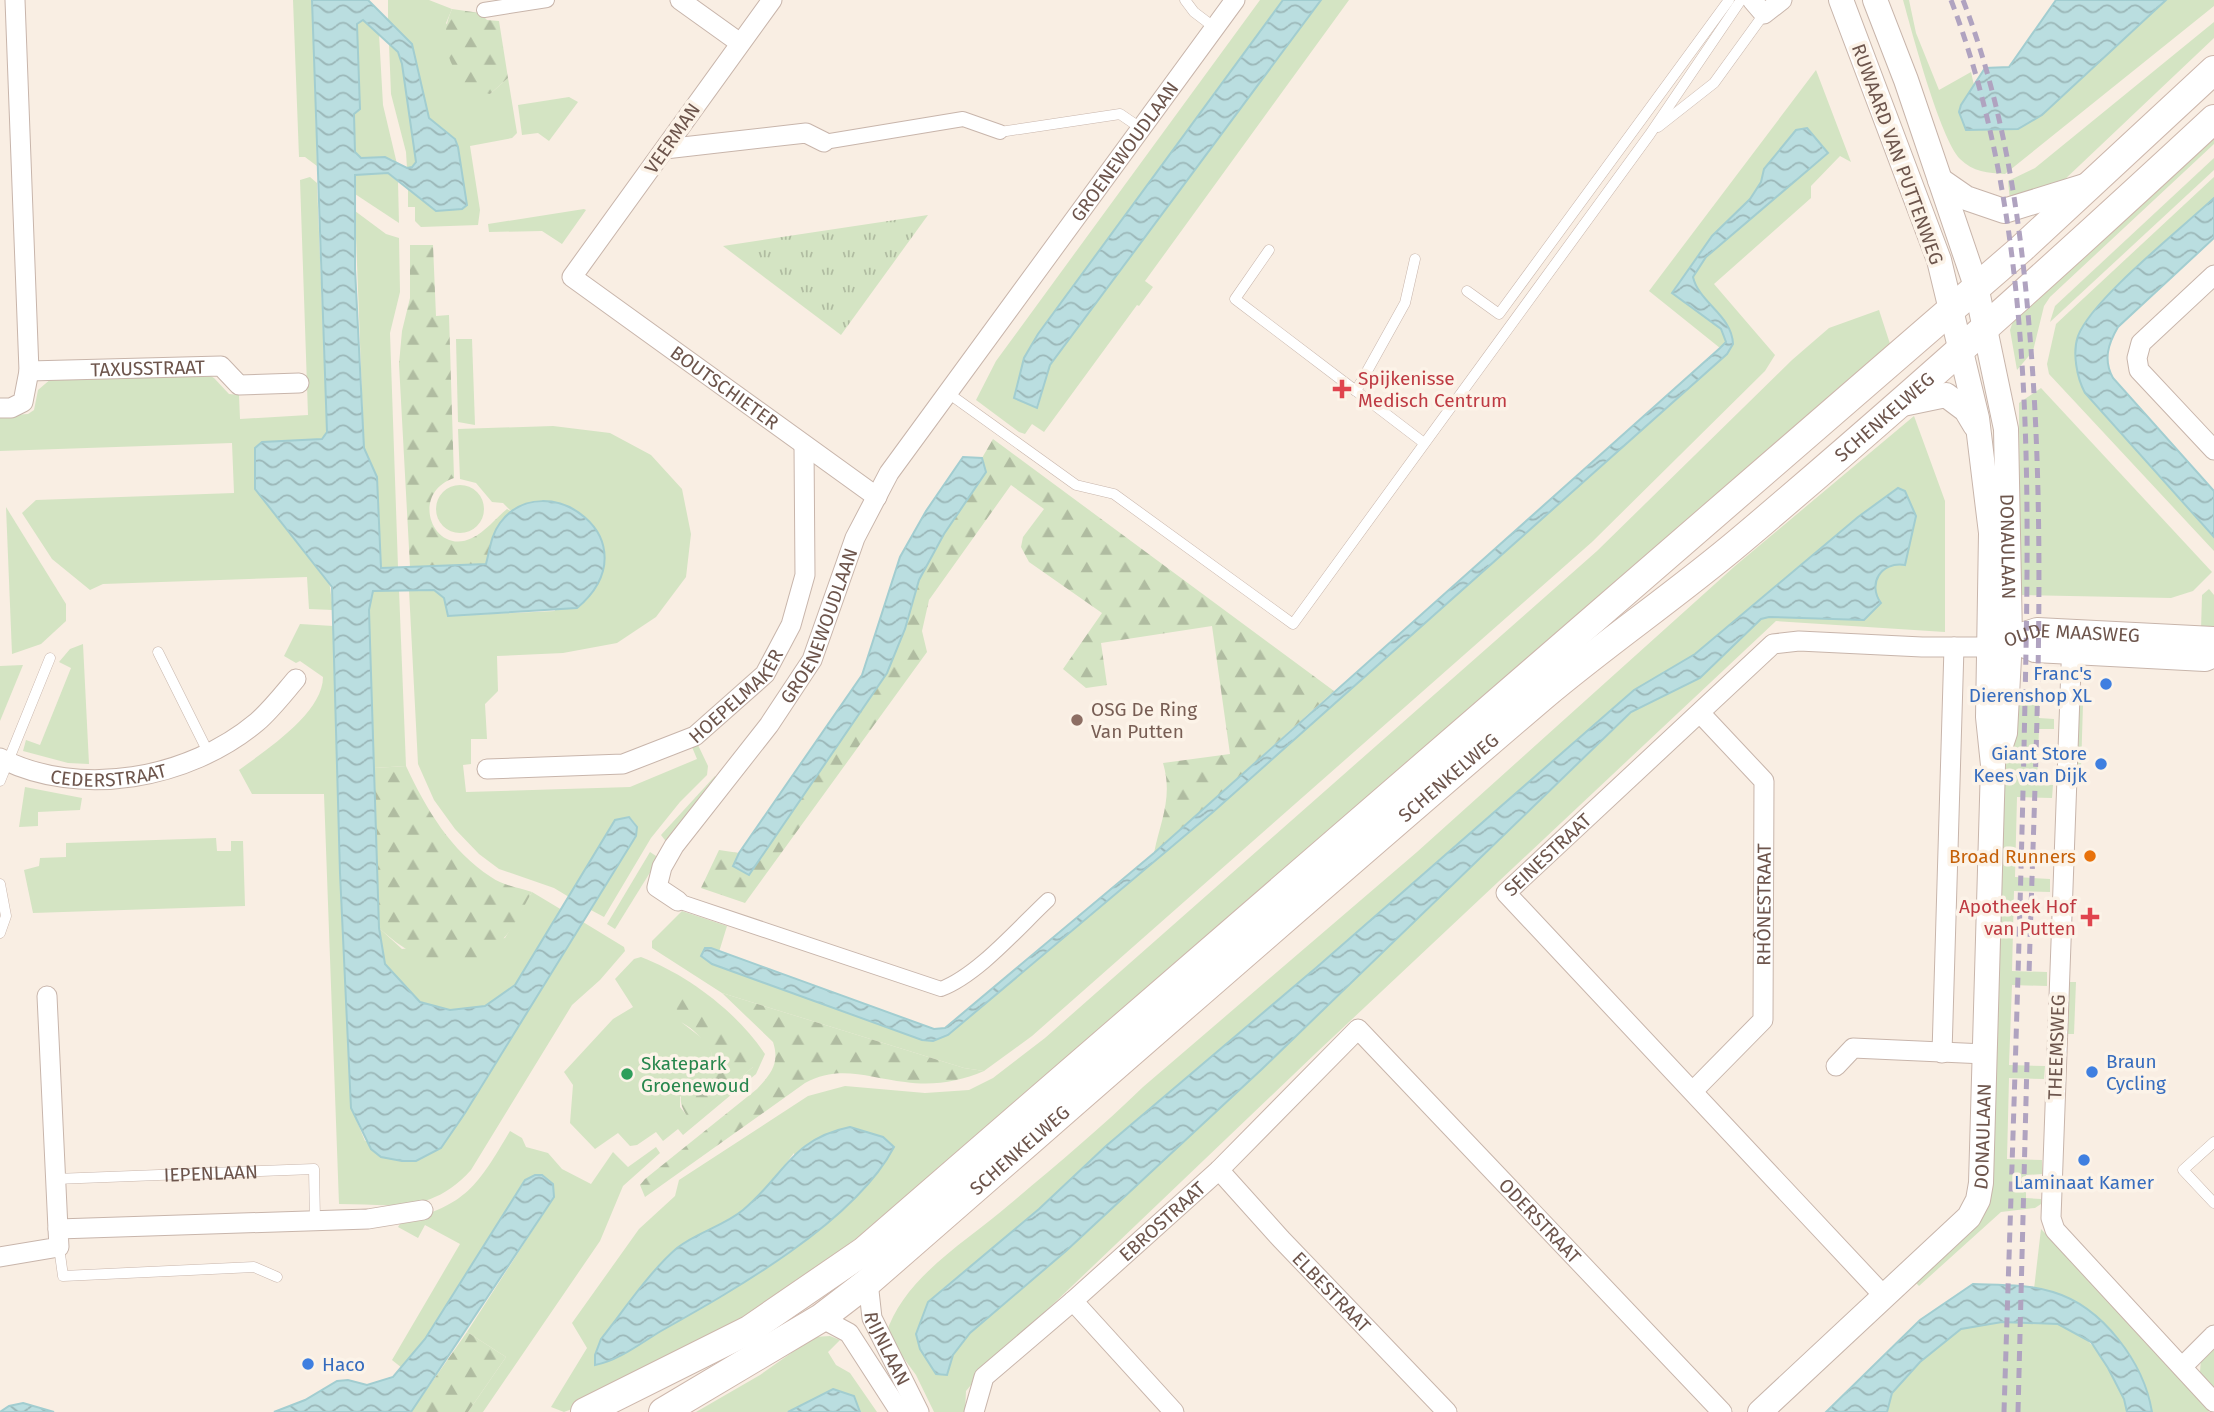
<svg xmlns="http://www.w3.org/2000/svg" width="2214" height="1412" font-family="'Fira Sans',sans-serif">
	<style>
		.grass { fill: #d4e4c3; fill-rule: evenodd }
		.forest { fill: url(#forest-firs) }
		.park { fill: url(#park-tufts) }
		.water { fill: url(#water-waves); stroke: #a2cdd0; stroke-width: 2; fill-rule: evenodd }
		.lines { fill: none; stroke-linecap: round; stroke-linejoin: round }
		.service-casing { stroke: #c8b5ab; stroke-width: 11 }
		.pedestrian-casing { stroke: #c8b5ab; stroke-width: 16 }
		.minor-casing { stroke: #c8b5ab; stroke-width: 21 }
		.tertiary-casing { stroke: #c8b5ab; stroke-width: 26 }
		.secondary-casing { stroke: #cdb7ac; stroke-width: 30 }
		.service { stroke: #fff; stroke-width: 10 }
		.pedestrian { stroke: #fff; stroke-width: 14 }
		.minor { stroke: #fff; stroke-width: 19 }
		.tertiary { stroke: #fff; stroke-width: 24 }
		.secondary { stroke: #fff; stroke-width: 28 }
		.rail { stroke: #b0a3c0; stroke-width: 5; stroke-dasharray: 10 7; stroke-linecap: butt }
		.health-dot { fill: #e0444e; stroke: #fcf3e8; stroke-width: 2.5 }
		.shop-dot { fill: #3f7fe0; stroke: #fcf3e8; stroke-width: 2.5 }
		.education-dot { fill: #8d6e63; stroke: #fcf3e8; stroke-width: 2.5 }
		.food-dot { fill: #e8710a; stroke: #fcf3e8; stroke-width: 2.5 }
		.leisure-dot { fill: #2e9e5b; stroke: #fcf3e8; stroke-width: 2.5 }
		.labels { text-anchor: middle; stroke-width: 7; stroke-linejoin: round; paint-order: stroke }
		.street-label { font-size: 19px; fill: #6d554c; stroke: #fcf3e8 }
		.health-label { font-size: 19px; fill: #be3a42; stroke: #fcf3e8; text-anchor: start }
		.shop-label { font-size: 19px; fill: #366cbe; stroke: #fcf3e8; text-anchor: end }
		.education-label { font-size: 19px; fill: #785e54; stroke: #fcf3e8; text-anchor: start }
		.food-label { font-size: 19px; fill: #c56008; stroke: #fcf3e8; text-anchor: end }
		.leisure-label { font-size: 19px; fill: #27864d; stroke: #fcf3e8; text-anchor: start }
	</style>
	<defs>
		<pattern id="forest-firs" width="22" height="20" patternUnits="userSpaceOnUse" patternTransform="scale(1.75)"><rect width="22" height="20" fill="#d4e4c3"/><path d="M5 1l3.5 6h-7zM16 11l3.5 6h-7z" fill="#b0bca1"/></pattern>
		<pattern id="park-tufts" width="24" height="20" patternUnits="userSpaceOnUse" patternTransform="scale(1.75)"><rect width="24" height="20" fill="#d4e4c3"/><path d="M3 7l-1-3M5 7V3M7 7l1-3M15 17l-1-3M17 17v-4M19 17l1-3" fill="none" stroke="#b0bca1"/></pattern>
		<pattern id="water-waves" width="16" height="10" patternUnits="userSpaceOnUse" patternTransform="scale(1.75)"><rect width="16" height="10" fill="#badee0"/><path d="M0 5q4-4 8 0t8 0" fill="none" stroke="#9bb7b8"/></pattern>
	</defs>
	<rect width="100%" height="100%" fill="#f9eee3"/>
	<g class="grass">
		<polygon points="293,0 312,0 317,166 305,157 299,157"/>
		<polygon points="388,0 429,0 452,9 446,23 490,94 508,78 517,133 512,138 470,146 480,210 478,225 421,227 415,221 415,207 408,207 408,189 436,211 447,133 429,119 412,44 388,20"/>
		<polygon points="1260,0 1283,0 1038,334 1024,358 1014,398 1038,407 1050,365 1321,0 1349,0 1145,281 1153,287 1139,306 1137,305 1044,432 1032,424 1025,434 1019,432 976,400 996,361"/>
		<path d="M1903,0H1909L1916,33L1939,90L1971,72L1974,85L1959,112L1967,130L2018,129L2042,115L2166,0H2214V6L2005,174C1988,173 1973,172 1960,159C1940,138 1912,32 1903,0Z"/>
		<polygon points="363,20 379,34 383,105 397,164 392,159 361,158 355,152 353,114 360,109 357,24"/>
		<polygon points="2214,22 2214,38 2062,182 2010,200 2008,181 2035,168"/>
		<polygon points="389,44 398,52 402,64 416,162 415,166 407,168 406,152 391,94"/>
		<path d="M1816,70L1851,162L1840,156L1811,186V198L1714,284L1775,355L1765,371L1592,542L1032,1036L984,1071L964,1068L722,993L652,948V941L682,911L727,926L719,952L705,948L712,964L922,1040L933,1041L948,1035L1213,812L1727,354L1733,344C1727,310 1699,304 1693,277L1706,257L1828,153L1807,129L1796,130L1764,169L1761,182L1750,199L1712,236L1672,292L1721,329L1726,342L1720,348L1649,291Z"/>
		<polygon points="569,97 578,102 549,141 538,133 522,135 518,105"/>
		<polygon points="2214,131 2214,144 2050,297 2044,306 2033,351 2017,370 2010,330 2013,321"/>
		<polygon points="2214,158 2214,170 2050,322 2055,306"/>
		<polygon points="388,173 398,182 399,223 355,194 355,174"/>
		<polygon points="310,177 317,183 327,432 322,439 261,442 255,489 329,580 333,610 309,609 307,577 103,584 90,590 52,559 22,513 36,500 234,493 232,443 0,451 0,416 28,414 34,410 38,390 52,378 203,372 214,378 229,394 239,395 240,419 308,415 300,180"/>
		<path d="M2214,177V198C2181,229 2093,298 2078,336C2072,353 2077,378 2085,393L2214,537V551L2049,374L2047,364L2056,324Z"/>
		<polygon points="584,209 586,210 562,244 542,231 489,232 488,224"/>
		<polygon points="355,211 386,234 399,238 400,292 390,333 398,567 381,568 377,477 364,448"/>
		<path d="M1879,310L1893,353L900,1204C797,1286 689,1366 564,1412L551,1407L587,1348L572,1323L639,1229L675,1196L679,1180L808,1096L845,1086L925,1093L969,1090L993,1078L1045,1038L1597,551L1792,360L1829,328ZM794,1153L805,1238L772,1265L677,1248L740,1213L765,1191Z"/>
		<polygon points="456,339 472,339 475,425 458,422"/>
		<polygon points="2041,388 2212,572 2193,591 2171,598 2020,595 2019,403"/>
		<path d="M1914,416L1945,501V632L1776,621L1316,1053L980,1374L966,1391L965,1412H934L916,1375L886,1334C904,1277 966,1242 1010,1204C1055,1166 1101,1128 1143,1087L1417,852L1735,566ZM1898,488L1905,491L1916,516L1904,565C1882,562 1869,581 1879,601L1864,620L1769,617L1761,619L1700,678L1632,712L1262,1069L1066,1251L970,1333L953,1355L947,1375L916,1334L928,1302L1039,1209L1106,1146L1317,967L1634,690L1695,654L1858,517Z"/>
		<path d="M553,426L610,433L651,455L682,489L691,534L686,577L656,617L617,643L563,653L497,656L498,691L485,704L487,739H471V764L463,765L466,792L630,787L697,759L692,747L698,745L708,766L707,775L680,802L651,838L604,917L589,909L636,836C637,827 637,823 629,817L615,820L569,897L554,888L499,869L479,854L455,829L434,800L418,764L409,590H434L444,598L448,616L555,611L521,507L512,512L503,503L492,502L476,483L460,479L458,429Z"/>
		<circle cx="460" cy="509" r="24"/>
		<polygon points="6,507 66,604 66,621 41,644 12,654"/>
		<polygon points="2209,589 2214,595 2214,632 2201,630 2202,595"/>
		<polygon points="399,590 406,766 374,768 369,610 373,591"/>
		<path d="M300,624L333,626L340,873L351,1107L365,1141L441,1148L583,922L624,947L625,951L600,980L572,1005L471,1170C430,1215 394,1204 339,1204L324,794H252L239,770C266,750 323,713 323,677L300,661L296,663L284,656Z"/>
		<polygon points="83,644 89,764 68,763 23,751 26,740 40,745 71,668 59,662 70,649"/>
		<polygon points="23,665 0,721 0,666"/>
		<polygon points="2013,701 2039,702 2039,718 2054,719 2054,729 2039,729 2037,784 2053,785 2052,798 2017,797 2015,877 2050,879 2050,892 2014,891 2012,971 2047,972 2047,986 2012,985 2009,1065 2045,1066 2044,1079 2009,1078 2007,1159 2042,1160 2042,1174 2026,1175 2026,1198 2041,1199 2041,1204 2035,1208 2001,1212 1919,1286 1915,1282 1983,1217 1991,1196 2002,782"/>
		<polygon points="2074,704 2083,704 2081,770 2072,769"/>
		<polygon points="715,776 717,779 668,844 661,835"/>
		<polygon points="25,787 82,798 80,810 38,812 38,826 19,827"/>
		<polygon points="216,838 217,851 231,851 231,841 243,841 245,906 33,913 24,870 39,866 40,858 66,857 66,843"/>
		<polygon points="650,852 659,858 615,929 607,924"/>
		<polygon points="532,892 562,910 515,985 485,1006 450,1010 420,1002 385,964 379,928 402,949 505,938"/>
		<path d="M641,957C688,975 737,1012 765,1054L756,1074L683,1135L678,1129L663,1141L656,1132L637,1145L630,1146L618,1133L595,1149L570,1123L573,1085L564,1072L613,1019L633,1007L615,979L634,959ZM681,1022L753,1067L690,1119L680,1107V1097L708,1069L712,1054L707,1042Z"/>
		<polygon points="2066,982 2076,982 2074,1034 2065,1034"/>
		<path d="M510,1131L522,1138L526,1147L548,1153L562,1169L591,1184L613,1152L628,1167L656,1147L660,1153L623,1186L600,1241L483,1412H468L506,1357L467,1332L554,1197L525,1180L425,1339L402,1368L392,1360L460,1244L425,1225L418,1238L398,1227L402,1221C466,1206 478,1185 510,1131Z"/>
		<path d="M2041,1229L2201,1397L2209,1412H2152C2142,1354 2093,1299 2034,1289Z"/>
		<path d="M2002,1322C2019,1322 2041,1319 2058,1324C2094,1334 2120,1377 2127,1412H1887L1892,1393L1920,1362L1961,1329Z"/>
		<polygon points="830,1336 840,1340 828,1352 836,1365 850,1373 877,1412 860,1412 854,1396 833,1389 788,1412 696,1412 760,1375 814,1337"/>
		<polygon points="2214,1342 2214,1390 2200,1372 2201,1359"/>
	</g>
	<g class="forest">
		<path d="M452,9L480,13L487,20L499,21L508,78L490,94L468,89C448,64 438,40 452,9Z"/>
		<path d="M410,245H433L436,316L449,315L454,478C408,494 434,557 472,538C485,532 496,518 507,509L512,512C495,527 491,542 486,564L410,567L399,364L402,331L410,298Z"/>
		<path d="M993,439L1334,691L1154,853C1161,819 1173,797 1163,763L1230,754L1212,626L1101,643L1107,685L1086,688L1063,669L1102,613L1029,562L1021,547L1023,537L1044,509L1011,485L929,600L922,631L927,652L745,903L701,888L719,850L739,853L733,866L749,874L887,673L905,629L919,580L944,534L986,473L982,458Z"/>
		<path d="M406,766C426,809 451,851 491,877C502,885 519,888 532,892C523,907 515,927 503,939C462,983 416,962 379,928L374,768Z"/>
		<path d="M676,991C701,1006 758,1033 753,1067L690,1120C663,1085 703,1084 712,1054C701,1028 669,1023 676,991Z"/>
		<path d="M722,993L964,1068L984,1071C958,1082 933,1086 905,1082C869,1078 839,1064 805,1083L645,1197L640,1185L645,1179L757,1089C771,1074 780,1063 773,1042Z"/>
		<polygon points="467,1332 506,1357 468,1412 411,1412"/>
	</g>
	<polygon class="park" points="928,215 841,335 723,246"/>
	<g class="water">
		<path d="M312,0H368L412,44L429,118L455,139L458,147L467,205L462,209L436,211L388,173L355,175V269L364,448L377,477L381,568L486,564C490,549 491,535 500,523C545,462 656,541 577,608L448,616L444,598L434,590L373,591L369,610L379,928L385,964L420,1002L450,1010L485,1006L515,985L615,820L629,817L637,827L636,836L465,1113L441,1148L416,1161H402L381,1157L371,1149L351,1108L340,873L332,587L255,489V448L262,442L322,439L327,432ZM363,20L398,52L402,64L416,162L412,167L407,168L385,157L361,158L355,152L354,114L360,109L357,24Z"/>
		<polygon points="1283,0 1321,0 1050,365 1037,408 1014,398 1024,358 1038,334"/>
		<polygon points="2056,0 2166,0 2042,115 2018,129 1966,130 1959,112 1961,105 1985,68 2009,67"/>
		<path d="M1807,128L1828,153L1706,257L1693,277C1699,303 1732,315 1733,344L1727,354L1213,812L948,1035L933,1041L922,1040L712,964L701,956L705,948H711L934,1029L945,1028L1154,853L1720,348L1726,342L1721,329L1672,293L1712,236L1750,199L1761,182L1764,169L1796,130Z"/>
		<path d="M2214,198V238L2118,327C2108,344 2103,360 2113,378L2214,491V537L2085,393C2077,378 2072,353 2078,336C2092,299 2181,229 2214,198Z"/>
		<polygon points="963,457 982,458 986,472 944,534 919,580 905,629 887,673 749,875 733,866 739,853 862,675 900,557 926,511"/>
		<path d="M1898,488L1905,491L1916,516L1905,565C1881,561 1867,584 1881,603L1864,620L1769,617L1761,619L1700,678L1631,712L1262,1069L1066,1251L970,1333L953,1355L947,1375L936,1374L920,1349L916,1334L928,1302L1039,1209L1106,1146L1317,967L1634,690L1695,654L1858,517Z"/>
		<path d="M850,1127L883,1137L894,1147C855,1222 734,1290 661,1331C641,1343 618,1361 595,1365V1355L601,1339C624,1310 650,1271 677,1248C697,1232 724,1226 743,1210C785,1175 791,1139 850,1127Z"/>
		<polygon points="535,1175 542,1175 553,1184 554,1197 411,1412 274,1412 305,1400 337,1381 348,1380 367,1385 393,1377 425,1339 525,1180"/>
		<path d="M1973,1284C1999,1285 2028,1284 2053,1292C2103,1307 2144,1363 2152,1412H2127L2124,1399L2108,1368L2091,1342L2058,1324L2002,1322L1961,1329L1920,1362L1892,1393L1887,1412H1826L1920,1320Z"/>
		<polygon points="833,1389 854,1396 860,1412 788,1412"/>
		<polygon points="23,1403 54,1412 0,1412 9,1406"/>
	</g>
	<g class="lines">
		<g class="service-casing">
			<g id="service">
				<polyline points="1185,0 1194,12 1215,28"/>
				<polyline points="1658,127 1714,83 1764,14"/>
				<polyline points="1000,132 1120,114 1142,129"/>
				<polyline points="1269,250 1235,299 1356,391"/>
				<polyline points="1415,259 1405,303 1356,391 1424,443"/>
				<polyline points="1467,291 1499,314 1729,0"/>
				<polyline points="948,393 1076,485 1114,494 1293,624 1650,134 1741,0"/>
				<polyline points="158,652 208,752"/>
				<polyline points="0,781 50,658"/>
				<polyline points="0,884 6,916 0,933"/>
				<polyline points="2214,1142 2183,1170 2214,1203"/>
				<path id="s1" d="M55,1179L314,1169L315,1220"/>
				<polyline points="59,1247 63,1276 254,1267 277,1277"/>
			</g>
		</g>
		<g class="pedestrian-casing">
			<g id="pedestrian">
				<polyline points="484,10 547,0"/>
				<polyline points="824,142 963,119 1000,132"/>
				<path d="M678,901L941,989C978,975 1018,928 1048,900"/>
			</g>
		</g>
		<g class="minor-casing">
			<g id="minor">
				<path id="s2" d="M15,0L29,371L221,366L239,385L299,383"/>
				<polyline points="680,0 740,43"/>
				<path id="s3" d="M772,0L572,277L877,497"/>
				<polyline points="1752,0 1764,14 1782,0"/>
				<polyline points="665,149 806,133 824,142"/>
				<polyline points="2214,275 2141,343 2137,358 2139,370 2214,450"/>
				<polyline points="0,408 11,408 23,402 29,371"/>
				<polyline points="2072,640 2051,1218 2055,1230 2214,1402"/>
				<path id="s4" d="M0,758C80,799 189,779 257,722C271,710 284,693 296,679"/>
				<path id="s5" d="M487,769L623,764L695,736L765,674L791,625L805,575L804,446"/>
				<path id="s6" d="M678,901L657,887L662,867L674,846L769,725L812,660L855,538L889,473L1235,0"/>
				<polyline points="47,996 58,1229"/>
				<polyline points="1942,1053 1954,647"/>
				<polyline points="1836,1066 1853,1048 1985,1054"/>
				<path id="s7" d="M1693,1091L1763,1020L1764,781L1701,714"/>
				<path id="s8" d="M1219,1170L1281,1239L1447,1412"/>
				<polyline points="0,1257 59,1247 58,1229 368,1219 423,1210"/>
				<path id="s9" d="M868,1282L872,1318L919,1412"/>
				<path id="s10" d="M1884,1296L1506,893L1773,644L1799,641L1922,647H1990"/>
				<polyline points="1073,1301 1174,1412"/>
				<polyline points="821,1318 849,1333 900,1412"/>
				<polyline points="2182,1367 2214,1335"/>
				<path id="s11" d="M974,1412L984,1377L1073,1301L1219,1170L1358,1029L1722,1412"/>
			</g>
		</g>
		<g class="tertiary-casing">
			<g id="tertiary">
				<path id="s12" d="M1875,0L1906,80L1976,286L2006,429L2010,639L2005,733L1999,751"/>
				<polyline points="1940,180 1966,198 2004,211 2088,185"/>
				<polyline points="1898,405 1946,395 1966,410 1975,425"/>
				<polyline points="1998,629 2010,639 2035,650 2205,659 2214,655"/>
				<path id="s13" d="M2003,641L2037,630L2214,639"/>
				<path id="s14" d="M1760,1412L1969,1217L1978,1200L1981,1183L1993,765L1988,717L1991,533L1977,418L1939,260L1841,0"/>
			</g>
		</g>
		<g class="secondary-casing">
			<g id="secondary">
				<polyline points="585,1412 749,1330 864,1251 2021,249 2214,70"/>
				<path id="s15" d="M663,1412L821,1318L868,1282C1093,1086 1317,889 1543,696C1607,642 1676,595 1740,541C1902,404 2059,263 2214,119"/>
			</g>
		</g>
		<use href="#service" class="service"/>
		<use href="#pedestrian" class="pedestrian"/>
		<use href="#minor" class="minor"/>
		<use href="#tertiary" class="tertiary"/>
		<use href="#secondary" class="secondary"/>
		<g class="rail">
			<path d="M1951,0C2039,231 2029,505 2024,748C2019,970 2011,1191 2004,1412"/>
			<path d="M1963,0C2003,104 2020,215 2029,325C2048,541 2035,758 2029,975"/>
			<polyline points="2018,1412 2027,1062"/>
		</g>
	</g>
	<g class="health-dot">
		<path d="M1338.5 378.5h7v7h7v7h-7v7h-7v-7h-7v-7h7z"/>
		<path d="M2086.5 906.5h7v7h7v7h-7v7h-7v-7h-7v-7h7z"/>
	</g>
	<g class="shop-dot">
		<circle cx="2106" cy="684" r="7"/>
		<circle cx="2101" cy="764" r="7"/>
		<circle cx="2092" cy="1072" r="7"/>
		<circle cx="2084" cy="1160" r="7"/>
		<circle cx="308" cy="1364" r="7"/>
	</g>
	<circle class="education-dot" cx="1077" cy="720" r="7"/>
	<circle class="food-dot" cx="2090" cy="856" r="7"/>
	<circle class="leisure-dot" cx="627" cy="1074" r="7"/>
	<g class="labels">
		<g class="street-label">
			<text transform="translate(672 138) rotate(-55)" y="7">VEERMAN</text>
			<text dy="7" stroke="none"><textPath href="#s6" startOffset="903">GROENEWOUDLAAN</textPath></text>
			<text transform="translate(1898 154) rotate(70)" y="7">RUWAARD VAN PUTTENWEG</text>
			<text dy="7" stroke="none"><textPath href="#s2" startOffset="490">TAXUSSTRAAT</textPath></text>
			<text dy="7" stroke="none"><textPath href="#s3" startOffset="530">BOUTSCHIETER</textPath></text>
			<text dy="7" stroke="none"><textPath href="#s15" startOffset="1578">SCHENKELWEG</textPath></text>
			<text dy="7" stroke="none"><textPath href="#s12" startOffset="567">DONAULAAN</textPath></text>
			<text dy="7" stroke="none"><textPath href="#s6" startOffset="336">GROENEWOUDLAAN</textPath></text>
			<text dy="7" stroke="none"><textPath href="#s13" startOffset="70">OUDE MAASWEG</textPath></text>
			<text dy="7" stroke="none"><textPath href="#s5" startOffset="271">HOEPELMAKER</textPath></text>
			<text dy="7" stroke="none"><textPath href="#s4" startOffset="112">CEDERSTRAAT</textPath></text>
			<text dy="7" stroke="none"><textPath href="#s15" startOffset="1012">SCHENKELWEG</textPath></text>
			<text dy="7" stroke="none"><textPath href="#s10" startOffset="609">SEINESTRAAT</textPath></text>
			<text dy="7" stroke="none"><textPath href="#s7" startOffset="215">RHÔNESTRAAT</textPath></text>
			<text transform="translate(2056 1047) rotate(-88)" y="7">THEEMSWEG</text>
			<text dy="7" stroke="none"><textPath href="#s14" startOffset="369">DONAULAAN</textPath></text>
			<text dy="7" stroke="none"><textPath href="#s15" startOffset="444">SCHENKELWEG</textPath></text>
			<text dy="7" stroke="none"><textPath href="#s1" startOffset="156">IEPENLAAN</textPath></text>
			<text dy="7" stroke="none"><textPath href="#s11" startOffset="812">ODERSTRAAT</textPath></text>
			<text dy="7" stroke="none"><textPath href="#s11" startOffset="273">EBROSTRAAT</textPath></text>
			<text dy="7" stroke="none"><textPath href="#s8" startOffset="166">ELBESTRAAT</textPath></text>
			<text dy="7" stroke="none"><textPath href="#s9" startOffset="70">RIJNLAAN</textPath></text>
		</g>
		<g class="health-label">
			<text x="1358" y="385">Spijkenisse<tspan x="1358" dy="22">Medisch Centrum</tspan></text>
			<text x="2076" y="913" text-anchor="end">Apotheek Hof<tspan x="2076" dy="22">van Putten</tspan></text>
		</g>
		<g class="shop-label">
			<text x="2092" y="680">Franc's<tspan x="2092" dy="22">Dierenshop XL</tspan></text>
			<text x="2087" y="760">Giant Store<tspan x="2087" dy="22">Kees van Dijk</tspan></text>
			<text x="2106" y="1068" text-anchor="start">Braun<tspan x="2106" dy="22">Cycling</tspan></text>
			<text x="2084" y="1189" text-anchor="middle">Laminaat Kamer</text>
			<text x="322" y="1371" text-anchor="start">Haco</text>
		</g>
		<g class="education-label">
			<text x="1091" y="716">OSG De Ring<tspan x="1091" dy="22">Van Putten</tspan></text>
		</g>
		<g class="food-label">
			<text x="2076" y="863">Broad Runners</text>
		</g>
		<g class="leisure-label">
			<text x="641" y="1070">Skatepark<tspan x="641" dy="22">Groenewoud</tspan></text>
		</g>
	</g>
</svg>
